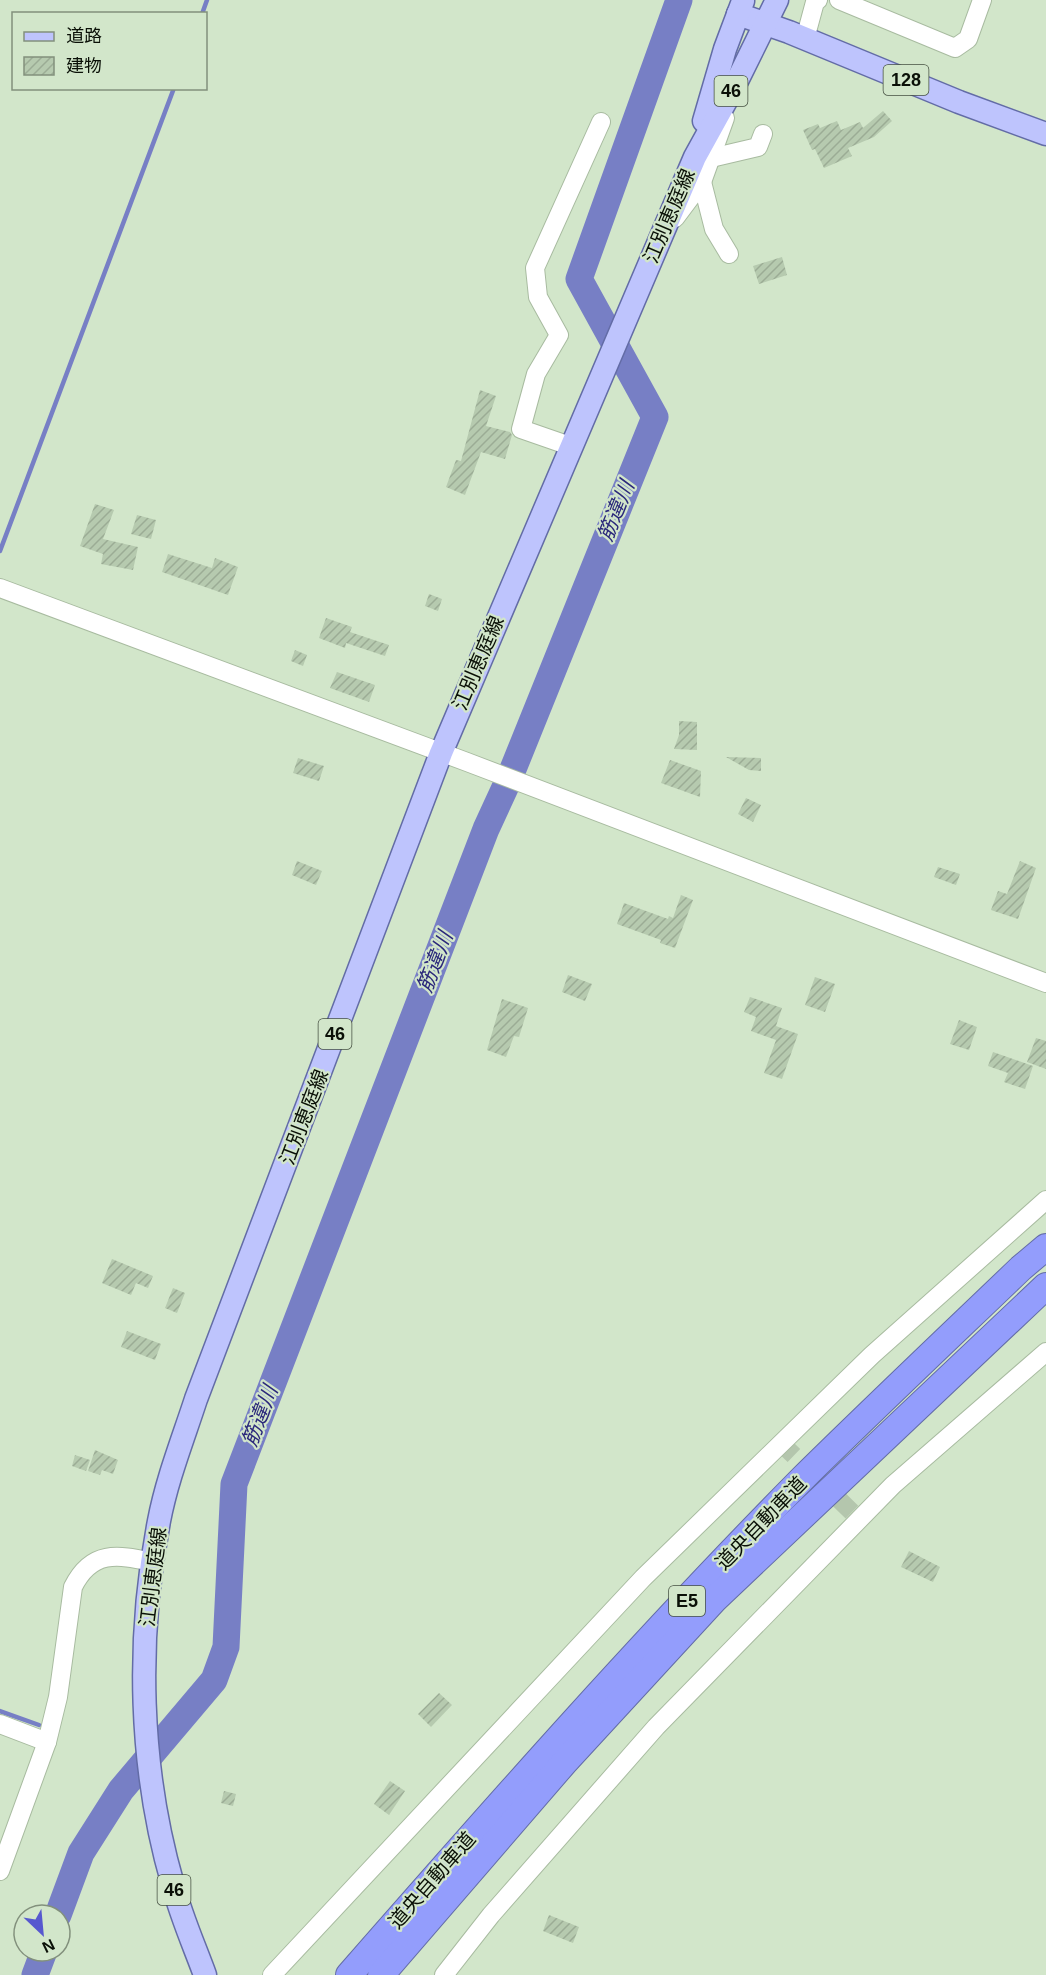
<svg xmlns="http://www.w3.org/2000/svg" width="1046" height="1975" font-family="Arial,'Noto Sans JP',sans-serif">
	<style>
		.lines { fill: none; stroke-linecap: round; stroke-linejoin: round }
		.stream { stroke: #777fc5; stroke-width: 4.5 }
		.river { stroke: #777fc5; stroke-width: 27 }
		.building { fill: url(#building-hatch) }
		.minor-tunnel { stroke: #b4c6ad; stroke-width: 18; stroke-dasharray: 18 9; stroke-linecap: butt }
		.minor-casing { stroke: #a8bba0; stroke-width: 20 }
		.major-casing { stroke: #636ca6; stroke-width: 25 }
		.highway-casing { stroke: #636ca6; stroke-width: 28 }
		.minor { stroke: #fff; stroke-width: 18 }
		.major { stroke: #bec4fd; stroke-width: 22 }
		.highway { stroke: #939dfc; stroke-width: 26 }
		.labels { text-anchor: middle; stroke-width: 4.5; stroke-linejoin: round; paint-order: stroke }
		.shield { fill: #d2e6ca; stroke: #465042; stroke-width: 1.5 }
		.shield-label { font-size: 18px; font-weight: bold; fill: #0a1007 }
		.street-label { font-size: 20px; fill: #0a1007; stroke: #d2e6ca }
		.water-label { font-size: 21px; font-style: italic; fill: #2b287b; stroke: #d2e6ca }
	</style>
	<defs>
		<pattern id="building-hatch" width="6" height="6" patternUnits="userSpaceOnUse" patternTransform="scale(1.5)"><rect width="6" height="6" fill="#b6caaf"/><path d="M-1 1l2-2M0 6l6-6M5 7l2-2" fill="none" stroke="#9bac95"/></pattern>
	</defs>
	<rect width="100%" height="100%" fill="#d2e6ca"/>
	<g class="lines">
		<g class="stream">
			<polyline points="202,14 207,0"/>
			<polyline points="0,551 174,88"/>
			<polyline points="0,1711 39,1725"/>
		</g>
		<g class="river">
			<polyline points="58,1915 81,1853 121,1790 214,1680 226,1647 234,1484 486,829 509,779 655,417 579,279 679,0"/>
			<polyline points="35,1975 44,1951"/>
		</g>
	</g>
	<g class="building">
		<polygon points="883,111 892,121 874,137 848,148 852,156 824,168 815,149 812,150 803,130 818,124 820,128 837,121 841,130 860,122 863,128"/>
		<polygon points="782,257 787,275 759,284 753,266"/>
		<polygon points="480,390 496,396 486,426 510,432 512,435 505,459 481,452 465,495 446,487 456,460 461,461"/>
		<polygon points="95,504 114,510 103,539 138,547 133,570 101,564 103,554 80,546"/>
		<polygon points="137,515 156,520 151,539 131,534"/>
		<polygon points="168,554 212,568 215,558 238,567 228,595 162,572"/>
		<polygon points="429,594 442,599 438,611 425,606"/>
		<polygon points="326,618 352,627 350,632 389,645 385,656 346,643 345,648 319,638"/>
		<polygon points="295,650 307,655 303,666 291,661"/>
		<polygon points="337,672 375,685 369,702 330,688"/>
		<polygon points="679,721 697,722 697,750 674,749 679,735"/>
		<polygon points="726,757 761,758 761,771 749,770"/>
		<polygon points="298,758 324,766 319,781 293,773"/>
		<polygon points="670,760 701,771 700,797 661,783"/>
		<polygon points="746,798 761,805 753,822 738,814"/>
		<polygon points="297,861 322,871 316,885 292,875"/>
		<polygon points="1020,861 1036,868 1018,919 991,910 998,891 1007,894"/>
		<polygon points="938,867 960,874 956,885 934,877"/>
		<polygon points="681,895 693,900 675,948 660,943 661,940 617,924 624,903 668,919 669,916 673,918"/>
		<polygon points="568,975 592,984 585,1001 562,992"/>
		<polygon points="815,977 835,984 825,1012 805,1005"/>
		<polygon points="750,997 782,1008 776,1026 798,1034 782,1079 764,1073 776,1040 751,1031 756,1017 744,1012"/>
		<polygon points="502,999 528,1008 519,1037 514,1036 506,1057 487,1050"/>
		<polygon points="959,1020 977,1027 969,1050 950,1044"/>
		<polygon points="1036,1038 1046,1041 1046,1069 1027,1062"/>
		<polygon points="993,1052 1033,1066 1025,1089 1004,1082 1008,1073 988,1066"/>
		<polygon points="112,1259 153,1276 148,1288 136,1283 131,1295 102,1283"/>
		<polygon points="173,1288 185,1293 177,1313 165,1308"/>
		<polygon points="127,1331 161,1344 155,1360 121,1347"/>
		<polygon points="95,1450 118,1460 113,1474 102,1470 100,1475 88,1471"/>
		<polygon points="75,1455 90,1460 86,1471 72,1466"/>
		<polygon points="909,1551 940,1567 933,1582 901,1567"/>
		<polygon points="439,1693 452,1705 431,1727 418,1714"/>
		<polygon points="390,1781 405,1791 389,1815 374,1804"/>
		<polygon points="224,1791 236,1794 233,1806 221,1803"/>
		<polygon points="549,1915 579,1927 573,1943 543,1931"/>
	</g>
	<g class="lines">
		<polyline class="minor-tunnel" points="781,1443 859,1519"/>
		<g class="minor-casing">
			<g id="minor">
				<polyline points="839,0 955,48 968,39 982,0"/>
				<polyline points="805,39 815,2 818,0"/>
				<polyline points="711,158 758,147 763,134"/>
				<polyline points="702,182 714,229 729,254"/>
				<polyline points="675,218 702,182 725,118"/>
				<polyline points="570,446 521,429 536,374 559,335 538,297 535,268 601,122"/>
				<polyline points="0,588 467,762 1046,983"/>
				<polyline points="0,1724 47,1742"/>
				<path d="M0,1871L47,1742L58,1697L73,1587C92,1549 118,1555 153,1562"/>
				<polyline points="272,1975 643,1578 872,1355 1046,1200"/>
				<polyline points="444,1975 491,1915 656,1727 893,1485 1046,1352"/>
			</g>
		</g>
		<g class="major-casing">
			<g id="major">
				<polyline points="738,14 789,32 959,102 1046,134"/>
				<polyline points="704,121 725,49 743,1"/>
				<path d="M205,1975C194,1945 181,1916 173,1885C139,1768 136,1640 159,1521C167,1479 183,1439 196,1399L441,753L695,157L738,79L777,0"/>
			</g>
		</g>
		<g class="highway-casing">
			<g id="highway">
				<path d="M349,1975C496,1807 645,1638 802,1479C874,1408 948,1338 1021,1268L1046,1247"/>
				<polyline points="381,1975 564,1763 715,1599 1046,1286"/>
			</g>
		</g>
		<use href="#minor" class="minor"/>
		<use href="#major" class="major"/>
		<use href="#highway" class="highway"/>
	</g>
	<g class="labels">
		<g class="shield">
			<rect x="883.5" y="65" width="45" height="30" rx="4.5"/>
			<rect x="714.5" y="76" width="33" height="30" rx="4.5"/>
			<rect x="318.5" y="1019" width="33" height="30" rx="4.5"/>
			<rect x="669" y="1586" width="36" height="30" rx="4.5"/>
			<rect x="157.5" y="1875" width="33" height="30" rx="4.5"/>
		</g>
		<g class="shield-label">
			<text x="906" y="86">128</text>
			<text x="731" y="97">46</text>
			<text x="335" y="1040">46</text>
			<text x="687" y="1607">E5</text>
			<text x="174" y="1896">46</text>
		</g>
		<g class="street-label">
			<text transform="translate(669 216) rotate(-67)" y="7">江別恵庭線</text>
			<text transform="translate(478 663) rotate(-67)" y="7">江別恵庭線</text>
			<text transform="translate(304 1117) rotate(-69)" y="7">江別恵庭線</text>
			<text transform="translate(761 1523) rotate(-46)" y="7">道央自動車道</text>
			<text transform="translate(153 1577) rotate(-83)" y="7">江別恵庭線</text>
			<text transform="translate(432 1880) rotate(-49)" y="7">道央自動車道</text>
		</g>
		<g class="water-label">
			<text transform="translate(616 511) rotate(-68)" y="7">筋違川</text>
			<text transform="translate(435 962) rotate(-69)" y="7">筋違川</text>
			<text transform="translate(260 1416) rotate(-69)" y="7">筋違川</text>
		</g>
	</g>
	<rect x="12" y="12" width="195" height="78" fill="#d2e6ca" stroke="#82907c" stroke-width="1.5"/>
	<rect x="24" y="32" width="30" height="9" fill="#bec4fd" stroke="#82907c" stroke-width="1.5"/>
	<text x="66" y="42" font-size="18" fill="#0a1007">道路</text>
	<rect x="24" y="57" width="30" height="18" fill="url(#building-hatch)" stroke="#82907c" stroke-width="1.5"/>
	<text x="66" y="72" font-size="18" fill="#0a1007">建物</text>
	<g transform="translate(42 1933) rotate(154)"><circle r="28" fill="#d2e6ca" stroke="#82907c" stroke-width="1.5"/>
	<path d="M0-4.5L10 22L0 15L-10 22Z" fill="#5758cf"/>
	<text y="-9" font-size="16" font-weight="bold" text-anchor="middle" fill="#0a1007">N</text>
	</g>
</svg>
